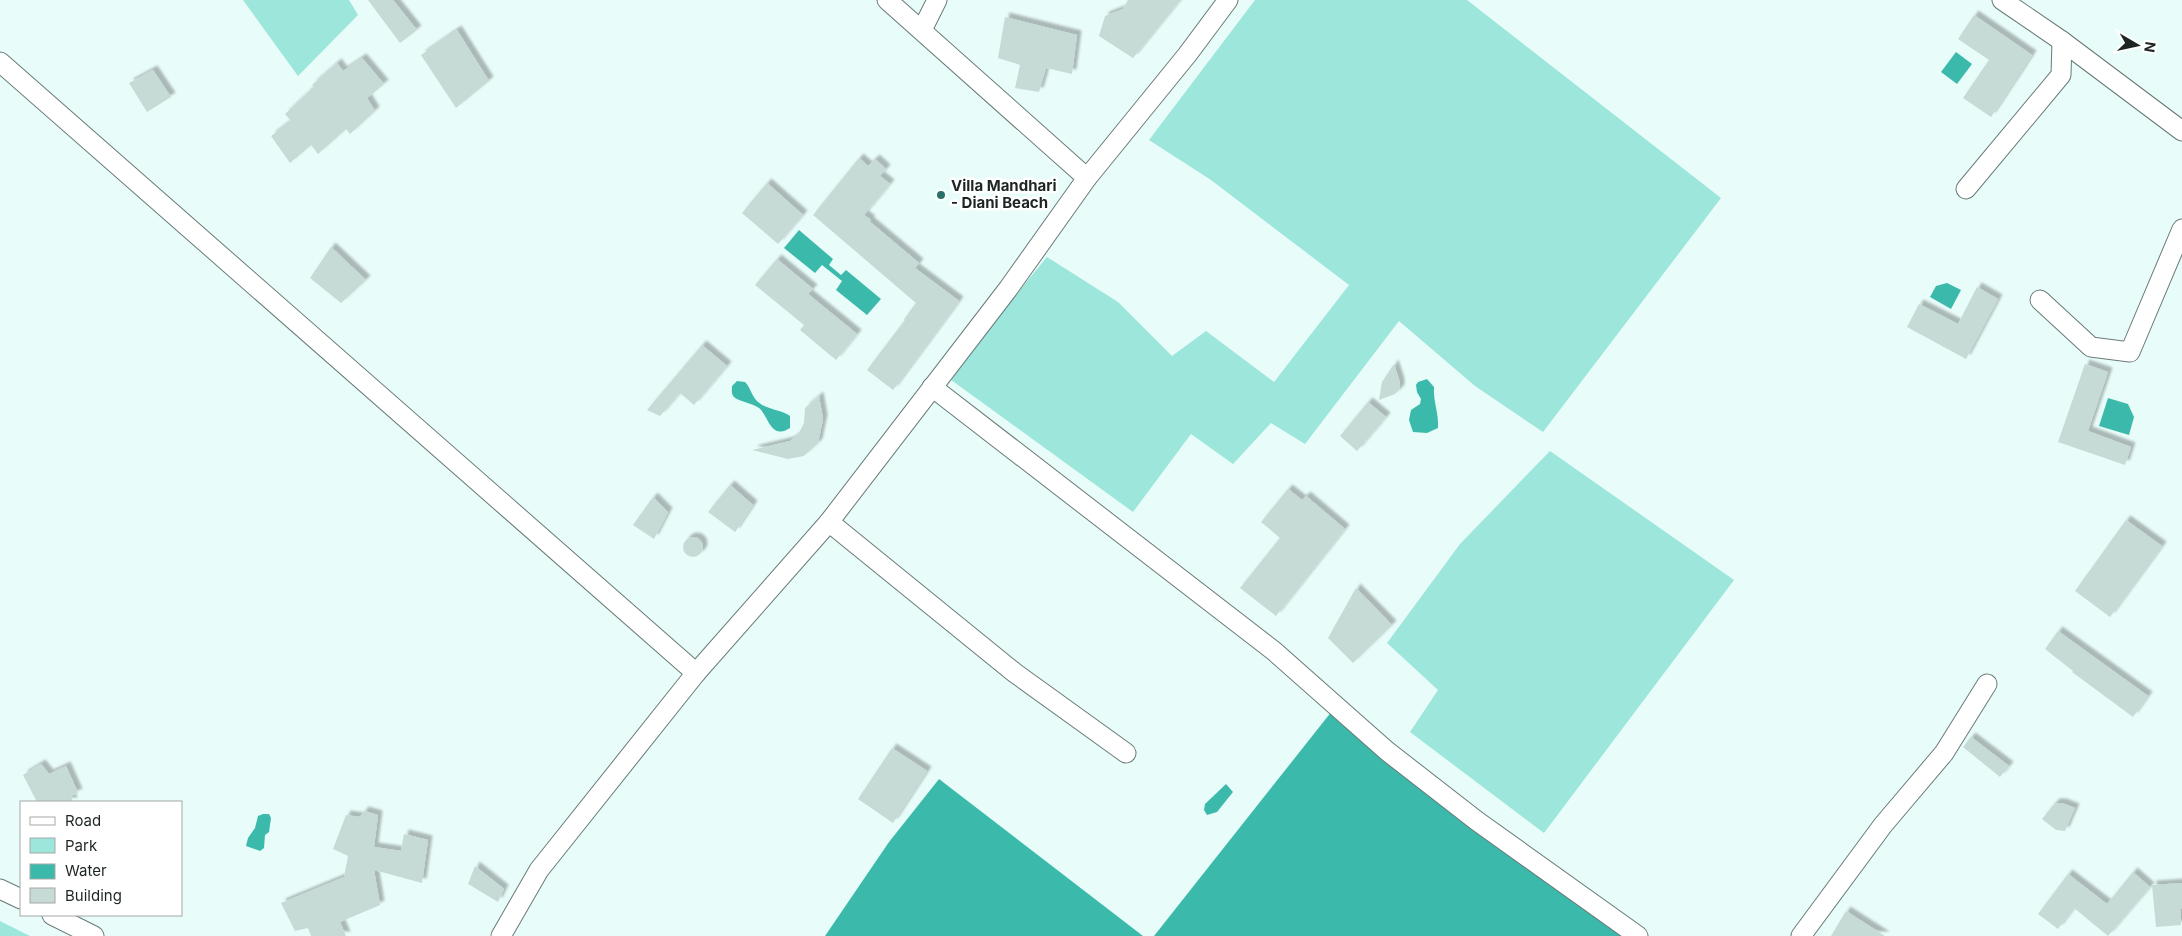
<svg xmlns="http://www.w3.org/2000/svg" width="2182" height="936" font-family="Inter,sans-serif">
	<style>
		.green { fill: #9de6dc }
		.water { fill: #3bbaac }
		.building { fill: #c6dad6; filter: url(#shadow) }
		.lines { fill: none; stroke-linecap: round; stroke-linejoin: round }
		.minor-casing { stroke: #697b78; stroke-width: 21 }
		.minor { stroke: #fff; stroke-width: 19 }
		.poi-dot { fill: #287068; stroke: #fff; stroke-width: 2 }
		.labels { text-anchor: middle; stroke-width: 5; stroke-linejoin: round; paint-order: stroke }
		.poi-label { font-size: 15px; font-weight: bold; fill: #1d2523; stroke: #fff; text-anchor: start }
	</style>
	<defs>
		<filter id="shadow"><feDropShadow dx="4.5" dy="-4.5" stdDeviation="1" flood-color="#0004"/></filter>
	</defs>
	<rect width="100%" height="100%" fill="#e8fcf9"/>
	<g class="green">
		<polygon points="243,0 349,0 358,15 298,76"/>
		<polygon points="1255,0 1467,0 1721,198 1543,432 1475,386 1399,321 1305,444 1271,423 1233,464 1191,434 1133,512 947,377 1047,257 1118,302 1172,356 1206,331 1274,382 1349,285 1211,180 1149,140"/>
		<polygon points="1550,451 1734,580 1544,833 1410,732 1438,690 1387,643 1460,544"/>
		<polygon points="0,921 30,936 0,936"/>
	</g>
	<g class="water">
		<polygon points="1956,52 1972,64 1957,84 1941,72"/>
		<polygon points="799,230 833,259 829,265 841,275 846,270 881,299 867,315 836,290 842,281 822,265 815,273 784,248"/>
		<polygon points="1947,283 1961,290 1951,309 1930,297 1936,286"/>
		<path d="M1427,379L1434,387C1433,402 1439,413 1438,428L1427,433L1413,432L1409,420L1411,410L1420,404L1421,399L1417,392L1416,385L1418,382Z"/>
		<path d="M737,381L745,382C750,387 751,394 756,400C765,410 780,409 790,416V428C785,431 781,433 775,430C768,425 766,414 759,408C752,403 738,401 734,397C731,394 732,390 732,386Z"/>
		<polygon points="2108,398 2128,404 2134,417 2129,435 2099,426"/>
		<polygon points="1332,711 1622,936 1154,936"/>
		<polygon points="939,779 1143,936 825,936 889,842"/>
		<polygon points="1226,784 1233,792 1217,812 1207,815 1204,810 1205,804"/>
		<polygon points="263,814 269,814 271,818 269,832 265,835 264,848 260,851 246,846 248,838 255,828 258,816"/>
	</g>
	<g class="building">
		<polygon points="368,0 393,0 417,30 400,43"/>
		<polygon points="1128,0 1180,0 1133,58 1099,36 1105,16 1123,9"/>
		<polygon points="1974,15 2032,55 1991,117 1963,98 1989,60 1958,39"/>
		<polygon points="1005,17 1077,35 1072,74 1046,68 1039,92 1015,88 1020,65 998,58"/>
		<polygon points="457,30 489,81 456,108 421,55"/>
		<polygon points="362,58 384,84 367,98 375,111 350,134 346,129 318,154 311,145 290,163 271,136 291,121 285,114 314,87 312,85 337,63 343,71"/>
		<polygon points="153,70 171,97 147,112 129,83"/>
		<polygon points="859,158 868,166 875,159 886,169 880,176 890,184 864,215 871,220 869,221 919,263 915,268 959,301 893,390 867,370 905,320 904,319 916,303 813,215"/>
		<polygon points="767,183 803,215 778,244 742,213"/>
		<polygon points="331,247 366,280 341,303 310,278"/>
		<polygon points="777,259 813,289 808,294 857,334 836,360 800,330 804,325 755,285"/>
		<polygon points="1977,287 1998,299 1966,359 1907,327 1919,304 1958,324"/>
		<polygon points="702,345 727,366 694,405 680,393 660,416 647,410"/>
		<polygon points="1394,364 1400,383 1400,389 1395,394 1379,400 1382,382"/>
		<polygon points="2085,364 2108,372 2088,431 2131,447 2125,465 2058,442"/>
		<polygon points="819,396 823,419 818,443 804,456 788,459 752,450 790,441 798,435 804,423 805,408"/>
		<polygon points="1368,402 1386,417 1357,451 1340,436"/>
		<polygon points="730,485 753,505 735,532 708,512"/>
		<polygon points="1288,489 1302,500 1306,496 1345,529 1276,616 1240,588 1280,538 1261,522"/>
		<polygon points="653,497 668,512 654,539 633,525"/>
		<polygon points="2126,520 2162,546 2110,617 2075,591"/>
		<circle cx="693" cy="547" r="10"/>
		<polygon points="1356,588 1392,625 1353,663 1328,638"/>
		<polygon points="2058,631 2148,696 2133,717 2072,672 2073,671 2045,649"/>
		<polygon points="1971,737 2009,766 2000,777 1963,747"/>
		<polygon points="892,748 927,771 893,823 858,799"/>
		<polygon points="41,764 49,774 66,766 78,793 71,796 73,802 37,802 23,775"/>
		<polygon points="2055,803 2062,803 2075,808 2065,831 2056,830 2042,819"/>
		<polygon points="364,811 378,815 374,847 401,851 404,834 428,840 422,883 374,870 380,905 340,922 346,936 311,936 308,928 295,931 281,903 344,877 348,856 333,849 346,815 360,817"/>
		<polygon points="475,866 504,889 498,902 468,884"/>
		<polygon points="2133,872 2150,887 2108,936 2074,908 2058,929 2038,914 2068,874 2107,904"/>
		<polygon points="2182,883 2182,909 2180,909 2181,925 2156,927 2152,885"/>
		<polygon points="1846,911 1885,936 1831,936"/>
	</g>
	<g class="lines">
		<g class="minor-casing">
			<g id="minor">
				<polyline points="887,0 1087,178"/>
				<polyline points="2002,0 2062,41 2182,131"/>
				<polyline points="922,30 937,0"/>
				<polyline points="0,62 696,673"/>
				<polyline points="1966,189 2061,75 2062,41"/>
				<polyline points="2040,300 2091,347 2130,352 2182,229"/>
				<polyline points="932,387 1274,651 1387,751 1477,821 1638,936"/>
				<polyline points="829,522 1015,673 1126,753"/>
				<polyline points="0,889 21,899"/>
				<polyline points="52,915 94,936"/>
				<polyline points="501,936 539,870 696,673 829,522 1008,289 1087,178 1187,55 1228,0"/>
				<polyline points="1801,936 1883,825 1944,753 1987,684"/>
			</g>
		</g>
		<use href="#minor" class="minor"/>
	</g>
	<circle class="poi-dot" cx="941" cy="195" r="5"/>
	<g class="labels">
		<g class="poi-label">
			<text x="951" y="191">Villa Mandhari<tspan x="951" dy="17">- Diani Beach</tspan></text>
		</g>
	</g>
	<rect x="20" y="801" width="162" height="115" fill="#ffffff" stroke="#a5a8a7"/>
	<rect x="30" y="817" width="25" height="8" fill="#ffffff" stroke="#a5a8a7"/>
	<text x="65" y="826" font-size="15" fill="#1d2523">Road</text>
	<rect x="30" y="838" width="25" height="15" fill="#9de6dc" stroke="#a5a8a7"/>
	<text x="65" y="851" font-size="15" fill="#1d2523">Park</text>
	<rect x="30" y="864" width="25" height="15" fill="#3bbaac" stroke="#a5a8a7"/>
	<text x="65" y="876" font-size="15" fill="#1d2523">Water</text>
	<rect x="30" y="888" width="25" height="15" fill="#c6dad6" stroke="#a5a8a7"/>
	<text x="65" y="901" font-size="15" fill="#1d2523">Building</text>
	<g transform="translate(2137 45) rotate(99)" stroke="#ffffff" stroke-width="4" paint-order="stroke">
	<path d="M0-4L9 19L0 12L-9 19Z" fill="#1d2523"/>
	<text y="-8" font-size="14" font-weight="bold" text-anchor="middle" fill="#1d2523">N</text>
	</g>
</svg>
